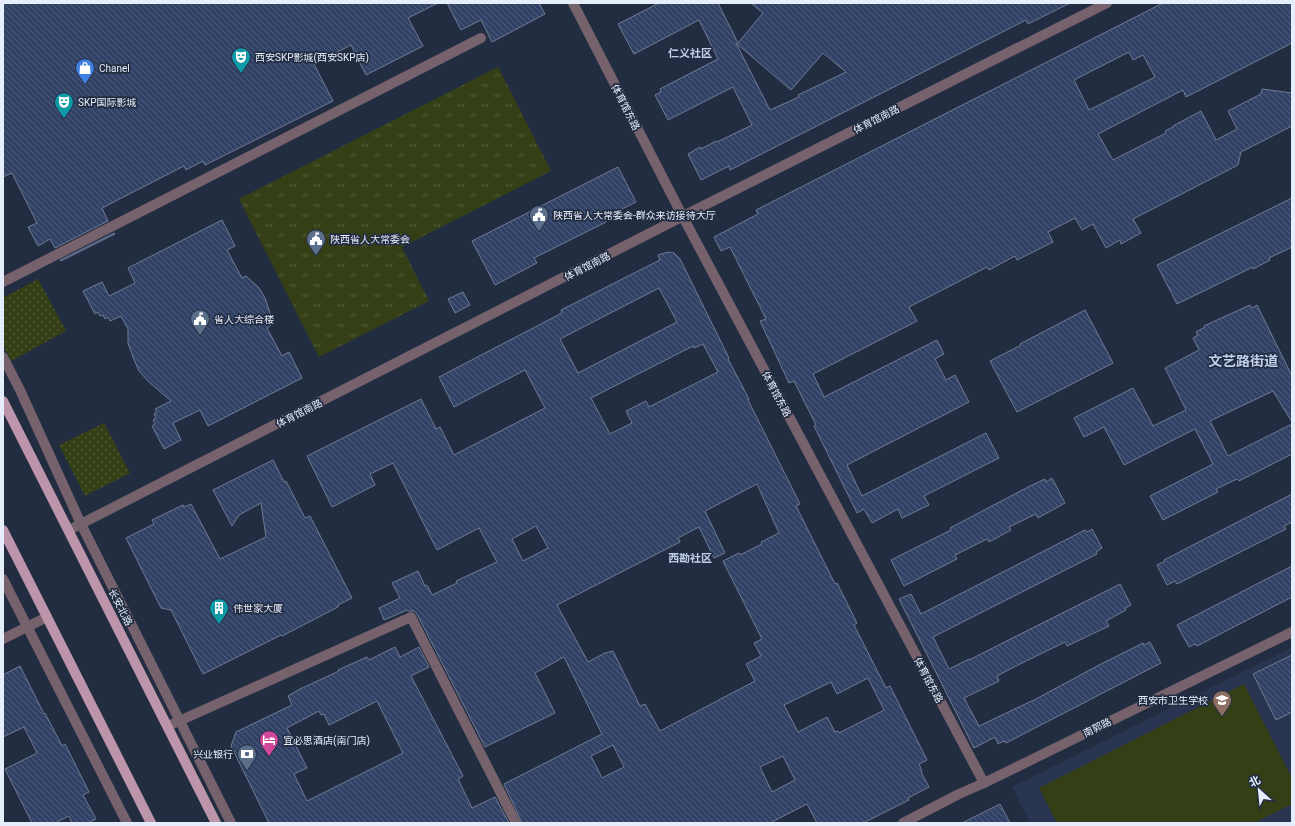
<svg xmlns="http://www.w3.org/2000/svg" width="1295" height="826" font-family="Roboto,'Noto Sans SC',sans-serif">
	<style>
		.built { fill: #293550 }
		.grass { fill: url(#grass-dots) }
		.park { fill: url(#park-tufts) }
		.pitch { fill: #343f16 }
		.building { fill: url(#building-back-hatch); stroke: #6f7b94; fill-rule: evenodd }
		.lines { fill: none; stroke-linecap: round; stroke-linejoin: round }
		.minor { stroke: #75626c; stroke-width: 10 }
		.tertiary { stroke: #75626c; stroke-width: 10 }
		.primary { stroke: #bd95aa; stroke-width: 10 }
		.labels { text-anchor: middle; stroke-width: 3.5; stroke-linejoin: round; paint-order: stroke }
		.poi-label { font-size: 10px; fill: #e6edfb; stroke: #232d42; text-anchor: start }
		.street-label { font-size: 10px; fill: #e6edfb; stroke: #232d42 }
		.neighbourhood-label { font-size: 11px; font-weight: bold; fill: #c1ceea; stroke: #232d42 }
		.district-label { font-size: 14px; font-weight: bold; fill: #c1ceea; stroke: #232d42 }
	</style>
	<defs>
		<pattern id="grass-dots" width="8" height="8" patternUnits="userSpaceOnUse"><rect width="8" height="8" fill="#343f16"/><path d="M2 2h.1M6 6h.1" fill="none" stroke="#515b39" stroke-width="1.8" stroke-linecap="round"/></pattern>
		<pattern id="park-tufts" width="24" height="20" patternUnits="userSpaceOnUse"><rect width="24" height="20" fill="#343f16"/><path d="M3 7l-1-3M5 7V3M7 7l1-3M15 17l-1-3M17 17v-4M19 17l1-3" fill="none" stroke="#515b39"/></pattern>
		<pattern id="building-back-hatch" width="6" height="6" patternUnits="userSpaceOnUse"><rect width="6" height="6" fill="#324266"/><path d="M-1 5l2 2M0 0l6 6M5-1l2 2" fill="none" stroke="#505e7d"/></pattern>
	</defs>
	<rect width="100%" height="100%" fill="#232d42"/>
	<polygon class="built" points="1292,647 1292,823 1030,823 1012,787"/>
	<g class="grass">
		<polygon points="38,279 66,331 11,361 3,346 3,298"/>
		<polygon points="104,423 130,473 85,496 59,445"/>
	</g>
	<polygon class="park" points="498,67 551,171 402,247 429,301 319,357 239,199"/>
	<polygon class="pitch" points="1244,684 1292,778 1292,804 1254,823 1057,823 1039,788"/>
	<g class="building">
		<polygon points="3,3 438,3 408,18 423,46 366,75 351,45 314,64 333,101 205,165 203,161 186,170 184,166 102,208 108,221 55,248 50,239 38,246 28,227 37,223 12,173 3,177"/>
		<polygon points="447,3 539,3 545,14 492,42 481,20 461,30"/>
		<path d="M659,3H718L738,43L763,13L751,3H1070L1028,24L1026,20L730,170L729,166L701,180L688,154L700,147L701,149L716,141L717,142L752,125L733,87L668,120L655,95L661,92L660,89L718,59L699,20L634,54L618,24ZM736,43L791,90L823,53L846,72L798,95L799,97L770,110Z"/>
		<path d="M1163,3H1292V43L1186,97L1183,90L1098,134L1113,160L1166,133L1165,131L1173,127V126L1201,111L1216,140L1237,129L1228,111L1261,94L1262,89L1292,93V126L1241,152L1238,165L1133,219L1141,233L1121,244L1120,240L1106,248L1093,224L1082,230L1075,218L1048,232L1053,242L1017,260L1015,256L989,270L987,267L909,307L917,321L813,374L824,397L937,340L944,354L935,359L946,380L955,375L969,402L847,465L862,496L986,433L999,458L924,496L929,505L902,518L898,509L872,523L864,509L857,513L814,426L816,425L794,381L789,383L760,321L766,319L730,247L721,251L714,237L758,214L756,210ZM1129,52L1133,60L1143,55L1155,77L1089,110L1074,80Z"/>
		<polygon points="618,167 636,202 604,218 606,222 534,258 537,263 495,285 472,241"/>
		<polygon points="1292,198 1292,247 1269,258 1270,260 1253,269 1253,267 1177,304 1157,265"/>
		<polygon points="222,220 235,246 227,250 242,278 246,276 259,288 265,298 271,316 271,325 267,328 282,356 289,352 302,378 208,426 200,410 173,423 181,440 164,449 152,426 155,424 153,420 156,418 154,414 157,412 155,409 171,401 149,382 139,371 133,357 128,343 128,329 121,316 110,321 108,317 105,319 103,315 100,316 98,312 95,314 83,291 102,282 109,296 135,283 128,268"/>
		<polygon points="114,233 115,234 61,261 60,260"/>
		<path d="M668,252L674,253L680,259L729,358L728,359L749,399L748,400L800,504L796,506L835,584L837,583L857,623L854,625L886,688L890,686L927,760L919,764L922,771L921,772L929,787L908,798L909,800L863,823H817L807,804L770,823H522L504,784L602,734L564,657L535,673L555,713L485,747L417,614L414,611H408L407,610L384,620L379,608L400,598L392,583L418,571L425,586L427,585L432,595L457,583L456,581L497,562L479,528L437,550L393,463L370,474L375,485L332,507L307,456L421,399L436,429L440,427L454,455L545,408L525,370L454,407L439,377L562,313L561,310L660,260L658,255ZM659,288L677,322L578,373L560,339ZM703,344L718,372L649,407L646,401L626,411L632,423L610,434L591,398L693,346L694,348ZM757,484L779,533L761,542L762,544L740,555L739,553L723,561L762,639L754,643L761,656L746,664L755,681L660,731L645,704L640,706L613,651L605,653L588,662L557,605L680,542L678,538L699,527L714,558L725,553L705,511ZM536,526L548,548L523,561L512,539ZM868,678L884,710L839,733L838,731L835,732L827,717L798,732L784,705L831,682L837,694ZM613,745L624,767L602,778L591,756ZM783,756L795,780L772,792L760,767Z"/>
		<polygon points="463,292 470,305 455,313 448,299"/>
		<polygon points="1250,305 1252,308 1257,305 1292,376 1292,422 1273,391 1210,421 1228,456 1292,424 1292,454 1239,481 1237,479 1216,489 1218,492 1163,520 1150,496 1213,464 1195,429 1124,465 1104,427 1084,437 1074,418 1133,388 1153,426 1186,410 1165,368 1199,350 1193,338 1198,335 1196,332 1205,327 1204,326"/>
		<polygon points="1085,310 1113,363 1017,412 990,361 1021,345 1020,344"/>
		<polygon points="273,460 284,482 286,481 305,518 310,516 352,598 338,605 338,607 282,636 281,635 203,674 171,610 161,608 126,538 154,524 152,520 183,505 184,507 191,504 220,559 266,537 261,503 239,515 232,526 213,490"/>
		<polygon points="1052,478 1065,503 1038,518 1036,514 1009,527 1011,530 989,542 987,539 955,555 957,559 904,586 891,560 951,530 950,528 1030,486 1045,479 1046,482"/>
		<polygon points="1292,494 1292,522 1284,526 1286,529 1177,584 1175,581 1167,585 1157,565 1165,561 1164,560"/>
		<polygon points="1092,529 1102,548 1096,552 1097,554 933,637 949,669 969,659 969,660 1120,584 1121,586 1131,605 1125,608 1126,610 1106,621 1109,626 1067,646 1065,642 1018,665 997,676 999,681 964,698 979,726 1036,699 1099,665 1143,643 1144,645 1150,642 1161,663 1006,743 1004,741 998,744 995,737 974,748 899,599 911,594 921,614 1085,530 1087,532"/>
		<polygon points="1292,566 1292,597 1197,646 1195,644 1189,647 1177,625"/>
		<path d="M395,647L400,657L419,647L429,667L411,676L463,776L458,779L472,808L495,797L509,823H269L231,746L236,732L292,705L288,696L300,689L339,671L338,670L367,657L369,660ZM377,701L403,753L307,801L294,774L307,768L287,728L319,711L321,715L324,714L329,725Z"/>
		<polygon points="1292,655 1292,712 1276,720 1253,674"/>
		<polygon points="20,666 44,714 45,713 62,746 65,744 89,792 83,795 96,819 88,823 72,823 69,816 55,823 32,823 5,769 37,753 24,727 3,737 3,675"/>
		<polygon points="1000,804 1010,823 962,823"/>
	</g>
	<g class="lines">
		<g class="minor">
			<polyline points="3,282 481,38"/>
			<polyline points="3,357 20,390 81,524 231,823"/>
			<polyline points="3,579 127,823"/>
			<polyline points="3,639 47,617"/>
			<polyline points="168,726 411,617 516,823"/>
		</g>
		<g class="tertiary">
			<polyline points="573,3 683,217 984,783"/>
			<polyline points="69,530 701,207 1107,3"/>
			<polyline points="903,823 959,794 984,783 1292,632"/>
		</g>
		<g class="primary">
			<polyline points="3,401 216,823"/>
			<polyline points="3,530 151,823"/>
		</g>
	</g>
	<defs>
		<g id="theatre-pin" transform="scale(1)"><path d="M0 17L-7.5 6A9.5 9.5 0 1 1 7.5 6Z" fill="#0f9aa8" stroke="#232d42"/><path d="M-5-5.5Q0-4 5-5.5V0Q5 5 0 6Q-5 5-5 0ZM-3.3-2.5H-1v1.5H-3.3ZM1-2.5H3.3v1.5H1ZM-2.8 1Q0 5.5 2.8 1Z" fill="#fff"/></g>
		<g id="shop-pin" transform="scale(1)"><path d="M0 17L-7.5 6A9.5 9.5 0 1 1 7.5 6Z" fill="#3f7fe0" stroke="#232d42"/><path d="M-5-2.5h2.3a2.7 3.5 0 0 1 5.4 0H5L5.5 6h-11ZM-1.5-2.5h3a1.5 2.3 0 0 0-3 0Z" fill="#fff"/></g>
		<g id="civic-pin" transform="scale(1)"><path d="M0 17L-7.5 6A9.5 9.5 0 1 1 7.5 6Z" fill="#5c6f8a" stroke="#232d42"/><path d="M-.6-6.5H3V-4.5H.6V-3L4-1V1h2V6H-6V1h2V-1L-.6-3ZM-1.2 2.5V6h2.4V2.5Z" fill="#fff"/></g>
		<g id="building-pin" transform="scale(1)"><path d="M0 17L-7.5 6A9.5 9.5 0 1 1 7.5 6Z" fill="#0f9aa8" stroke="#232d42"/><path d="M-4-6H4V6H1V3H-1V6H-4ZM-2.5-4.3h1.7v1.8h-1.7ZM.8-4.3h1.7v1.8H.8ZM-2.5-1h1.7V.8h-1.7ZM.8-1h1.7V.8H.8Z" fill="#fff"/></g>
		<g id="school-pin" transform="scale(1)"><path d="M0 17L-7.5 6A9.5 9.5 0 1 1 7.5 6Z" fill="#8d6e63" stroke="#232d42"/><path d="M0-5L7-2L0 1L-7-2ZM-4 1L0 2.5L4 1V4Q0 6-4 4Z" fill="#fff"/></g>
		<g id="hotel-pin" transform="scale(1)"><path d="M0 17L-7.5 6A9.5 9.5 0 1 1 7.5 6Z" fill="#d1479c" stroke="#232d42"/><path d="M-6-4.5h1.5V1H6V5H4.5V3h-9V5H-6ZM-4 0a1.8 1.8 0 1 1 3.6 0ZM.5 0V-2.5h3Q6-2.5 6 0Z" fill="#fff"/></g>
		<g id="bank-pin" transform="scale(1)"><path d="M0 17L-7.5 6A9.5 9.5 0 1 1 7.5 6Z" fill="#5c6f8a" stroke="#232d42"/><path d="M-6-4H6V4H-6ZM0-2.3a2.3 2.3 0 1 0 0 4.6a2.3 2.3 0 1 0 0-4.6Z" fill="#fff"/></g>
	</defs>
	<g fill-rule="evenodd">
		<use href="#theatre-pin" x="241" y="57"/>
		<use href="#shop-pin" x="85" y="68"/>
		<use href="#theatre-pin" x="64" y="102"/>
		<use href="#civic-pin" x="539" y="215"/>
		<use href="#civic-pin" x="316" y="239"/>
		<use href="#civic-pin" x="200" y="319"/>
		<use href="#building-pin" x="219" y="608"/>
		<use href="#school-pin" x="1222" y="700"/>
		<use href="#hotel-pin" x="269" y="740"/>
		<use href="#bank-pin" x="247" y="754"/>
	</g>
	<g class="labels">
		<g class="poi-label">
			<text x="255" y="61">西安SKP影城(西安SKP店)</text>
			<text x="99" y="72">Chanel</text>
			<text x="78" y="106">SKP国际影城</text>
			<text x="553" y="219">陕西省人大常委会-群众来访接待大厅</text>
			<text x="330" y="243">陕西省人大常委会</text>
			<text x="214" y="323">省人大综合楼</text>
			<text x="233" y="612">伟世家大厦</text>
			<text x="1208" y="704" text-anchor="end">西安市卫生学校</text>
			<text x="283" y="744">宜必思酒店(南门店)</text>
			<text x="233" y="758" text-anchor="end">兴业银行</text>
		</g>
		<g class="street-label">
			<text transform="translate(626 107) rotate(63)" y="4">体育馆东路</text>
			<text transform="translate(876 119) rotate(-27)" y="4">体育馆南路</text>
			<text transform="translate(587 266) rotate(-27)" y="4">体育馆南路</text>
			<text transform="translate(777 394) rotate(62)" y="4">体育馆东路</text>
			<text transform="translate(299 413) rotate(-27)" y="4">体育馆南路</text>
			<text transform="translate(121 607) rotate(63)" y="4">长安北路</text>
			<text transform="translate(929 680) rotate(62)" y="4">体育馆东路</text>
			<text transform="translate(1097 727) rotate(-26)" y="4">南郭路</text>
		</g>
		<g class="neighbourhood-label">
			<text x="690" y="57">仁义社区</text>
			<text x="690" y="562">西勘社区</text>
		</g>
		<g class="district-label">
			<text x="1243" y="366">文艺路街道</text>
		</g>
	</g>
	<rect width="1295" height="826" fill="none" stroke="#e6edfb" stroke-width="8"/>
	<g transform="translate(1259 790) rotate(333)" stroke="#232d42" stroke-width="3" paint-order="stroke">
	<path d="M0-3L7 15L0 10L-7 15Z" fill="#e6edfb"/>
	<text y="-6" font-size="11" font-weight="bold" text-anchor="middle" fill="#e6edfb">北</text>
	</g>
</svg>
